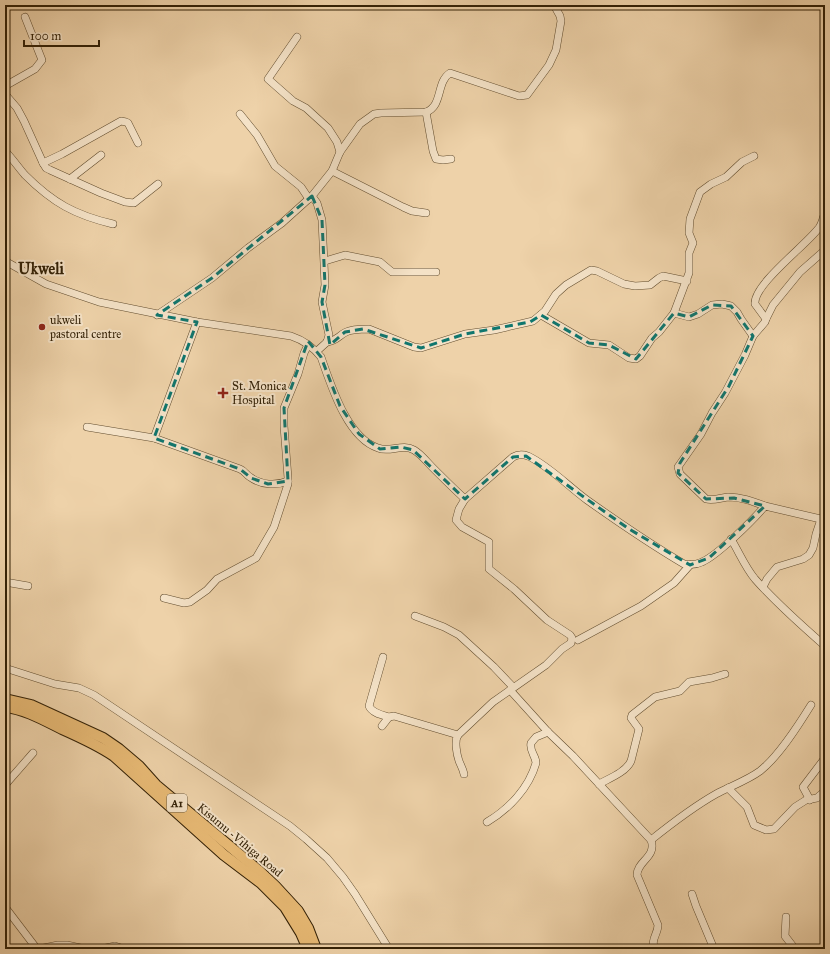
<svg xmlns="http://www.w3.org/2000/svg" width="830" height="954" font-family="'IM FELL Great Primer',serif">
	<style>
		.lines { fill: none; stroke-linecap: round; stroke-linejoin: round }
		.minor-casing { stroke: #624d2f; stroke-width: 8 }
		.highway-casing { stroke: #332106; stroke-width: 12 }
		.minor { stroke: #f4e2c7; stroke-width: 7 }
		.highway { stroke: #e7b974; stroke-width: 10 }
		.marked { fill: none; stroke: #0f766e; stroke-width: 3; stroke-dasharray: 8 5; stroke-linejoin: round }
		.poi-dot { fill: #8f2418; stroke: #f4e2c7; stroke-width: 1.5 }
		.labels { text-anchor: middle; stroke-width: 4; stroke-linejoin: round; paint-order: stroke }
		.shield { fill: #f4e2c7; stroke: #6d5b40; stroke-width: 1 }
		.shield-label { font-size: 11px; font-weight: bold; fill: #332106 }
		.poi-label { font-size: 12px; fill: #332106; stroke: #f4e2c7; text-anchor: start }
		.street-label { font-size: 12px; fill: #332106; stroke: #f4e2c7 }
		.district-label { font-size: 16px; font-weight: bold; fill: #332106; stroke: #f4e2c7 }
	</style>
	<rect width="100%" height="100%" fill="#eed2a9"/>
	<filter id="stains"><feTurbulence type="fractalNoise" baseFrequency=".005" numOctaves="4"/><feColorMatrix values="0 0 0 0 .2 0 0 0 0 .09 0 0 0 0 .02 0 0 0 .5 -.17"/></filter>
	<radialGradient id="worn" r=".72"><stop offset=".6" stop-color="#630" stop-opacity="0"/><stop offset="1" stop-color="#630" stop-opacity=".3"/></radialGradient>
	<g class="lines">
		<g class="minor-casing">
			<g id="minor">
				<polyline points="297,37 268,79 293,101 306,108 328,128 337,142 340,152"/>
				<polyline points="5,86 35,69 42,60 25,17"/>
				<polyline points="5,94 17,108 24,121 43,163 62,154 121,121 126,122 128,123 138,143"/>
				<polyline points="426,112 433,151 436,159 443,160 451,159"/>
				<polyline points="240,114 257,135 275,166 301,187 309,199"/>
				<path d="M5,151C12,158 18,167 25,175C53,203 75,215 113,224"/>
				<polyline points="43,163 46,168 50,170 101,193 125,202 134,203 158,184"/>
				<polyline points="332,171 403,207 412,211 426,213"/>
				<polyline points="70,179 101,155"/>
				<polyline points="312,196 317,203 322,220 325,285 322,302 329,335 327,342 317,351"/>
				<path d="M5,261L46,284L99,302L197,322L291,336C303,340 313,347 321,357C331,385 347,438 378,448C390,453 402,443 414,450C421,454 426,461 432,467C443,478 454,489 465,499L513,457C518,454 522,454 528,456C549,466 568,486 587,500C618,522 650,544 684,564C690,565 696,565 702,562C718,555 753,520 765,506L825,520"/>
				<polyline points="325,261 345,255 380,262 392,272 436,272"/>
				<polyline points="674,313 689,317 698,314 712,305 722,304 731,306 737,312 741,319 753,336"/>
				<path d="M157,315L212,278L248,248L282,223L312,196L332,171L340,152L360,124L374,114L381,113L426,112C443,106 436,82 450,73L519,96L527,95L549,65L556,50L561,21L560,16L554,5"/>
				<polyline points="541,315 589,343 609,345 629,358 636,359 640,356 652,338 659,332 674,313 689,273 689,253 693,243 689,233 690,219 700,192 711,184 726,177 742,162 754,156"/>
				<polyline points="766,319 773,305 800,272 825,250"/>
				<path d="M327,342C337,341 338,336 346,332C352,329 362,329 369,329L414,347L421,348L465,334L494,330L533,321L545,311L556,294L566,285L591,270L597,271L624,284L635,286L650,285L659,278L663,276L687,281"/>
				<path d="M87,427L154,438L240,469C245,471 246,475 250,477C261,485 276,486 288,481"/>
				<polyline points="154,438 197,322"/>
				<path d="M765,506C752,501 741,497 728,497C720,498 713,501 706,499L680,474L678,467L701,434L712,413L725,393L745,355L753,336L765,322L766,319L755,304C753,285 805,246 818,229C822,225 823,218 825,212"/>
				<path d="M731,539C739,552 745,567 755,579C776,603 801,625 825,646"/>
				<polyline points="5,582 28,586"/>
				<polyline points="763,587 767,579 777,567 803,559 809,555 813,548 816,534 821,519"/>
				<polyline points="164,598 184,603 190,602 207,590 217,579 256,558 274,527 288,484 288,478 284,426 284,408 298,374 304,353 308,345"/>
				<polyline points="415,616 444,627 459,635 494,667 513,687"/>
				<polyline points="578,640 641,606 674,583 690,565"/>
				<path d="M383,657L369,706C372,713 382,715 389,717"/>
				<polyline points="5,668 55,684 79,688 94,695 290,826 306,839 327,858 343,877 355,894 389,949"/>
				<path d="M510,690L548,732L573,756L651,840C657,857 637,861 637,875L658,925C658,934 650,940 655,949"/>
				<polyline points="382,726 389,717 394,716 458,735"/>
				<path d="M464,774C463,769 461,766 459,761C457,755 454,741 458,735L493,702L546,665L562,649L571,643L572,638L570,635L547,620L514,589L489,569V542L462,527L456,520L459,509L465,499"/>
				<path d="M599,784C610,778 626,772 631,761L639,729L631,718L632,715L655,697L680,691L689,682L712,678L725,674"/>
				<polyline points="5,785 33,753"/>
				<polyline points="728,788 747,807 754,825 766,830 774,829 795,807 806,800 817,798 825,791"/>
				<polyline points="810,800 803,787 825,758"/>
				<path d="M487,822C509,809 529,788 536,763C536,756 529,751 531,743L536,737L548,732"/>
				<path d="M651,840C671,824 693,807 716,794C729,787 748,780 760,771C779,756 798,726 811,705"/>
				<polyline points="692,894 696,906 714,949"/>
				<polyline points="5,907 37,949"/>
				<polyline points="786,917 785,936 795,949"/>
				<polyline points="39,949 58,945 67,945 85,949"/>
				<polyline points="101,949 115,946 124,949"/>
			</g>
		</g>
		<g class="highway-casing">
			<g id="highway">
				<polyline points="5,699 31,705 103,738 119,749 139,766 156,785 258,870 275,886 298,911 308,928 316,949"/>
				<path d="M5,707C25,709 44,720 62,729C80,737 98,745 114,756L224,855L261,883L285,907L301,933L308,949"/>
			</g>
		</g>
		<use href="#minor" class="minor"/>
		<use href="#highway" class="highway"/>
	</g>
	<path class="marked" d="M312,196L322,220L325,285L322,302L330,345L345,332L363,329L421,348L465,334L530,322L541,315L589,343L609,345L636,359L674,313L689,317L712,305L731,306L753,336L729,386L680,463L678,473L706,499L734,498L765,506L709,558L690,565L629,529L526,456L513,457L465,499L413,450L401,447L380,449L359,434L340,406L321,357L308,341L284,408L288,481L268,484L251,478L240,469L154,438L197,322L157,315L212,278Z"/>
	<g class="poi-dot">
		<circle cx="42" cy="327" r="4"/>
		<path d="M221 387h4v4h4v4h-4v4h-4v-4h-4v-4h4z"/>
	</g>
	<g class="labels">
		<rect class="shield" x="167" y="794" width="20" height="18" rx="3"/>
		<g class="shield-label">
			<text x="177" y="807">A1</text>
		</g>
		<g class="poi-label">
			<text x="50" y="324">ukweli<tspan x="50" dy="14">pastoral centre</tspan></text>
			<text x="232" y="390">St. Monica<tspan x="232" dy="14">Hospital</tspan></text>
		</g>
		<g class="street-label">
			<text transform="translate(240 840) rotate(40)" y="4">Kisumu -Vihiga Road</text>
		</g>
		<g class="district-label">
			<text x="41" y="274">Ukweli</text>
		</g>
	</g>
	<rect width="830" height="954" fill="none" stroke="#eed2a9" stroke-width="20"/>
	<rect x="6" y="6" width="818" height="942" fill="none" stroke="#332106" stroke-width="2"/>
	<rect x="10" y="10" width="810" height="934" fill="none" stroke="#332106"/>
	<path d="M24 40v6h75v-6" fill="none" stroke="#332106" stroke-width="2"/>
	<text x="30" y="40" font-size="12" fill="#332106" stroke="#f4e2c7" stroke-width="3" paint-order="stroke">100 m</text>
	<rect width="100%" height="100%" filter="url(#stains)"/>
	<rect width="100%" height="100%" fill="url(#worn)"/>
</svg>
